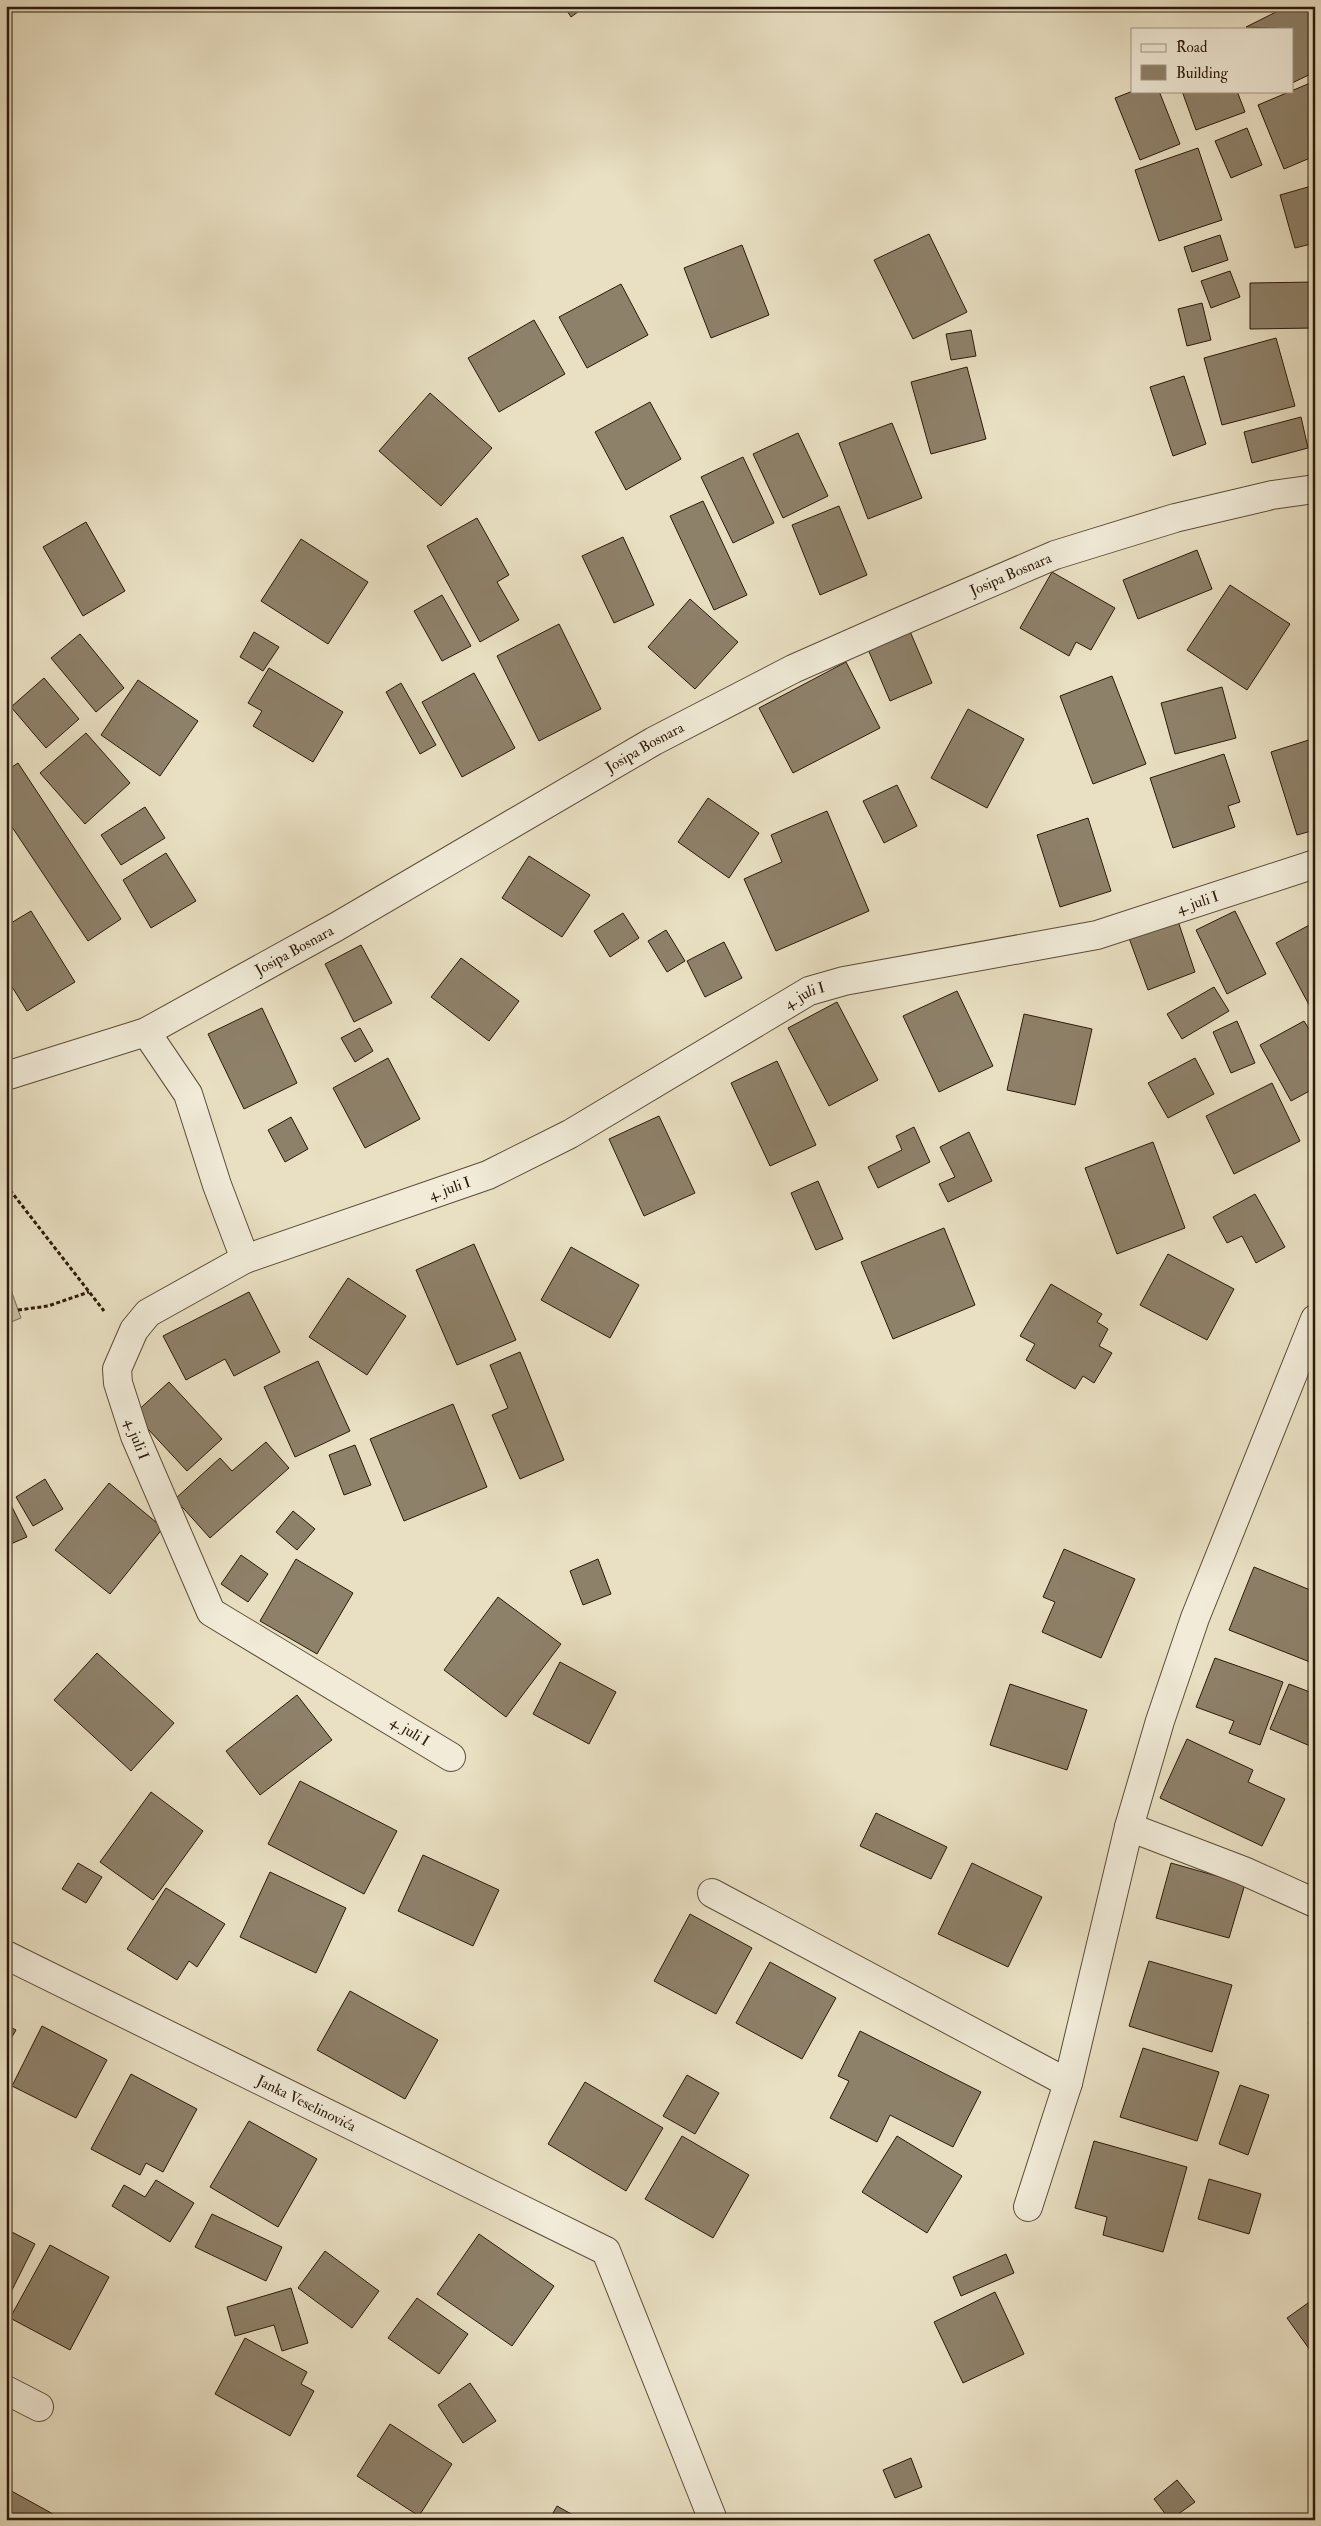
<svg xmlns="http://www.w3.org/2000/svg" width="1321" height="2526" font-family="'IM FELL Double Pica',serif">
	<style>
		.green { fill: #c9bea3; stroke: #7a6c56 }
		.building { fill: #8e816a; stroke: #2c1a09 }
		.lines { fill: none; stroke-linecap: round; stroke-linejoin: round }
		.street-casing { stroke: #5b4c38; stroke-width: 30 }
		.path { stroke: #2c1a09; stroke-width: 3; stroke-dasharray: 4 2.5; stroke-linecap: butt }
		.street { stroke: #f1ebd8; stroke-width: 28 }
		.labels { text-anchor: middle; stroke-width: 5; stroke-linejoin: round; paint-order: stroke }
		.street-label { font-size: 15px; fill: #2c1a09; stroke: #f1ebd8 }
	</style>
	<rect width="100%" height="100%" fill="#e9e0c3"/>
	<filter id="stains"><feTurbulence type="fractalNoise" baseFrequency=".004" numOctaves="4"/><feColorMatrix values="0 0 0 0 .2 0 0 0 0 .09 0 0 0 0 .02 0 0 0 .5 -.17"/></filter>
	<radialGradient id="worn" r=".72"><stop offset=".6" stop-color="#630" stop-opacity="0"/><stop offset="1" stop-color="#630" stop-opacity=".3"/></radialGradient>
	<polygon class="green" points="6,1276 21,1318 6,1324"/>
	<g class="building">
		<polygon points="564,6 586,6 571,17"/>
		<polygon points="1288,6 1312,6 1315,11 1315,72 1292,83 1292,29 1246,27"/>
		<polygon points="1315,81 1315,156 1284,169 1258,105"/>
		<polygon points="1133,91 1159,91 1180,144 1140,160 1115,98"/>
		<polygon points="1182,91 1237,91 1245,112 1196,130"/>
		<polygon points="1247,128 1262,165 1231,178 1215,141"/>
		<polygon points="1198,148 1222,220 1159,241 1135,170"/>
		<polygon points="1315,185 1315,243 1295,248 1280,195"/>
		<polygon points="929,234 967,312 913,339 874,260"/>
		<polygon points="1220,235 1228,260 1192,272 1184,247"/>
		<polygon points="742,245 769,315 711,338 684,268"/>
		<polygon points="1230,271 1240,297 1211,308 1201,281"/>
		<polygon points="1315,282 1315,328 1250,329 1250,283"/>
		<polygon points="621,284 648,335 587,368 559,317"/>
		<polygon points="1202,303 1211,340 1187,346 1178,309"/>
		<polygon points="534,320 565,374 499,412 468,358"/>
		<polygon points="971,330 976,356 951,360 946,334"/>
		<polygon points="1276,338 1295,406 1222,425 1204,358"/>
		<polygon points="967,367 986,439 931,454 911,382"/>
		<polygon points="1184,376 1206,444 1173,456 1150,387"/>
		<polygon points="430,393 492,448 441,506 379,451"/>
		<polygon points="650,402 681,459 626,490 595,432"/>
		<polygon points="1301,417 1308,448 1252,463 1244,432"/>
		<polygon points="892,423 922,498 868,519 839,443"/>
		<polygon points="798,433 828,496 783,518 753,454"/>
		<polygon points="743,457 774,523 733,543 701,477"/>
		<polygon points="703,501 747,595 714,610 670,516"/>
		<polygon points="839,506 867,575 820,595 792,525"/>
		<polygon points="477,518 509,575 497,582 519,620 480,642 427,546"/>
		<polygon points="86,522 125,591 83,616 43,547"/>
		<polygon points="623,537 654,605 614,623 582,556"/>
		<polygon points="301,539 368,582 328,644 261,601"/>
		<polygon points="1197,550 1212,589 1138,619 1123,580"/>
		<polygon points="1052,572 1115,608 1091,650 1076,642 1069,656 1020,628"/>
		<polygon points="1230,585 1290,624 1247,690 1187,650"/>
		<polygon points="442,595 471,646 442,661 414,611"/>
		<polygon points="690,599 738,642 695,689 648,647"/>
		<polygon points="559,624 601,709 539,741 497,656"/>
		<polygon points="909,629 932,683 890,701 867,647"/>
		<polygon points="254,632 279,647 263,671 240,657"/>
		<polygon points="80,634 124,688 96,712 51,658"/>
		<polygon points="846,662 880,728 793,773 759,708"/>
		<polygon points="269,668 343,712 313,762 253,726 262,711 248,703"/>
		<polygon points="474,673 515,748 462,777 422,702"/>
		<polygon points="1112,676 1146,764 1093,784 1060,696"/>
		<polygon points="44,678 79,719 46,748 11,707"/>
		<polygon points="138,680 198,721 160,776 101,735"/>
		<polygon points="401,683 436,745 420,754 386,692"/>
		<polygon points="1222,687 1236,738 1175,754 1161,703"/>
		<polygon points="968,709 1024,739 987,808 931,778"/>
		<polygon points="86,733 130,783 85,824 40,773"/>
		<polygon points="1315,738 1315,830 1297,835 1271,752"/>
		<polygon points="1224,754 1240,802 1228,806 1235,827 1173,848 1150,778"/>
		<polygon points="18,763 121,919 88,941 6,818 6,771"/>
		<polygon points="897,785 917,826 884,843 863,801"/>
		<polygon points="708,798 759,833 729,878 678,842"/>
		<polygon points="145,807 165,838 121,865 101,835"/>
		<polygon points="827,811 869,911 776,951 744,879 782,862 771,835"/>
		<polygon points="1088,818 1111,891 1060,907 1037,835"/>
		<polygon points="166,853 196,901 151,928 123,880"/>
		<polygon points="529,856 590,895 562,937 502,898"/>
		<polygon points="31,911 75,982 27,1011 6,977 6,926"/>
		<polygon points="1235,911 1266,974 1227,994 1196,930"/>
		<polygon points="623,913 639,938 610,957 594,931"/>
		<polygon points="1178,921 1195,972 1148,990 1129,938"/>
		<polygon points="1315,922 1315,1016 1276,943"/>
		<polygon points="666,930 685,961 667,972 648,941"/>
		<polygon points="724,942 742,978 705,997 687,961"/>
		<polygon points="361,945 392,1003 354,1022 325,964"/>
		<polygon points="461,958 519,1001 489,1041 431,997"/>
		<polygon points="1214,987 1229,1011 1182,1039 1167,1014"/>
		<polygon points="957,991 993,1066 939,1092 903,1016"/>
		<polygon points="837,1002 878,1080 829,1106 788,1028"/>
		<polygon points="262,1008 297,1083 244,1109 208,1034"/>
		<polygon points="1024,1014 1092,1029 1075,1105 1007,1090"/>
		<polygon points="1237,1021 1255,1063 1231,1073 1213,1032"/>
		<polygon points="1304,1021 1315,1039 1315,1088 1291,1101 1260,1045"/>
		<polygon points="360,1028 373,1051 355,1062 341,1038"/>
		<polygon points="388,1058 420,1119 365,1148 333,1088"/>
		<polygon points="1195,1058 1214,1094 1168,1118 1148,1083"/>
		<polygon points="777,1061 816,1145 770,1166 731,1083"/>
		<polygon points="1272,1083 1300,1141 1234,1174 1206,1116"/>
		<polygon points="659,1116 695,1193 644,1216 609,1139"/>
		<polygon points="291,1117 308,1149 285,1162 268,1130"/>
		<polygon points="914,1127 930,1162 878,1188 868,1167 902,1150 896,1136"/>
		<polygon points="969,1132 992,1181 948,1202 939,1184 955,1177 940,1147"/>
		<polygon points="1153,1142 1185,1228 1117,1254 1085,1168"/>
		<polygon points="818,1181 843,1239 816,1250 791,1193"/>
		<polygon points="1255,1194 1285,1247 1256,1263 1242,1236 1227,1243 1213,1217"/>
		<polygon points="944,1228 975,1305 893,1339 861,1262"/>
		<polygon points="474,1244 516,1340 457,1365 416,1270"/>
		<polygon points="571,1247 639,1285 610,1338 541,1300"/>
		<polygon points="1168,1254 1234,1289 1207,1340 1140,1305"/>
		<polygon points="348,1278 406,1316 367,1375 309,1337"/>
		<polygon points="1051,1284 1102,1314 1097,1322 1108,1329 1099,1346 1112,1353 1094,1383 1083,1376 1075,1389 1026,1360 1035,1344 1020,1336"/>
		<polygon points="249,1292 280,1352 234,1376 225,1359 186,1380 163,1336"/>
		<polygon points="520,1352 564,1460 520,1479 492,1415 508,1408 490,1365"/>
		<polygon points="318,1361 350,1431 295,1457 264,1387"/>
		<polygon points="169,1382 222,1439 187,1471 134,1414"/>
		<polygon points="453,1404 487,1487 404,1521 370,1439"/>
		<polygon points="266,1442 289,1468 210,1538 175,1499 220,1458 232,1471"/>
		<polygon points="355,1445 371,1485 344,1495 329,1455"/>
		<polygon points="45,1479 63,1509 33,1526 16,1497"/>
		<polygon points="109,1483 163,1528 110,1594 55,1550"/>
		<polygon points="9,1501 27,1537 6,1546 6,1503"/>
		<polygon points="293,1511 315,1529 297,1550 276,1532"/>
		<polygon points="1064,1549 1135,1579 1101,1658 1042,1632 1055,1602 1043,1597"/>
		<polygon points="241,1555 268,1574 248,1602 221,1584"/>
		<polygon points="296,1559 353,1593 317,1654 260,1621"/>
		<polygon points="598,1559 611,1594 583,1605 570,1571"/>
		<polygon points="1254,1567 1315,1592 1315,1664 1229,1630"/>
		<polygon points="498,1597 561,1644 506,1717 444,1670"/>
		<polygon points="97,1653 174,1723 131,1771 54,1700"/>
		<polygon points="1215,1658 1283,1682 1260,1745 1229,1733 1234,1721 1196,1707"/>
		<polygon points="560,1662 616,1692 589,1744 533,1714"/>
		<polygon points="1010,1684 1087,1710 1067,1770 990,1745"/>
		<polygon points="1289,1684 1315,1694 1315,1748 1270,1729"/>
		<polygon points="297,1695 332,1740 260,1795 226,1751"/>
		<polygon points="1187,1739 1253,1770 1248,1782 1285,1799 1262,1846 1160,1798"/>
		<polygon points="300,1781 397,1831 364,1894 268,1844"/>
		<polygon points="151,1792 203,1831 153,1900 100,1862"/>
		<polygon points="876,1813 947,1847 931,1879 860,1846"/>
		<polygon points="423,1855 499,1890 473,1946 398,1911"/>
		<polygon points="78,1863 102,1877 86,1903 62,1889"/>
		<polygon points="972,1863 1042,1897 1008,1967 938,1934"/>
		<polygon points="1171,1863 1245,1884 1229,1938 1156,1918"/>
		<polygon points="270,1872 346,1908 316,1973 240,1937"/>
		<polygon points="166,1888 225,1924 197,1967 189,1961 177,1980 127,1949"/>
		<polygon points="690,1914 752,1948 716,2014 654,1981"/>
		<polygon points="1149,1961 1232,1985 1212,2052 1129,2026"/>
		<polygon points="770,1962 836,1998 802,2059 736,2023"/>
		<polygon points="350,1991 438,2040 405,2099 317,2050"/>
		<polygon points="1315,2009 1315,2026 1309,2024"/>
		<polygon points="6,2025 16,2030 6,2047"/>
		<polygon points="42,2026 107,2060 76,2118 12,2086"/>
		<polygon points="860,2031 981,2092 953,2147 890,2115 877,2142 830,2118 849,2081 838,2076"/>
		<polygon points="1143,2048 1219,2072 1197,2141 1120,2117"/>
		<polygon points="131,2074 197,2109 163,2172 146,2163 140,2175 91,2149"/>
		<polygon points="687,2075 719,2093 695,2134 663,2116"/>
		<polygon points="585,2082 663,2128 626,2191 548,2144"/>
		<polygon points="1240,2085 1269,2095 1248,2155 1219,2144"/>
		<polygon points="249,2121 317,2159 278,2227 210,2187"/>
		<polygon points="682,2136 749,2175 713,2238 645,2199"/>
		<polygon points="897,2136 962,2176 927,2233 862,2192"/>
		<polygon points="1094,2141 1187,2167 1163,2252 1103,2235 1107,2217 1075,2208"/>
		<polygon points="1209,2179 1261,2194 1249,2234 1198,2219"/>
		<polygon points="156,2180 194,2203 170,2242 112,2206 124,2185 145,2197"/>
		<polygon points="212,2214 282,2247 266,2281 195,2247"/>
		<polygon points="6,2229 35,2244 6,2302"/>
		<polygon points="479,2234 554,2286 512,2346 437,2294"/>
		<polygon points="50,2245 109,2277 70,2350 10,2318"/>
		<polygon points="325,2251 379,2291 352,2328 298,2288"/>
		<polygon points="1006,2254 1014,2273 961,2296 953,2277"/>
		<polygon points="291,2288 308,2343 282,2351 274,2325 235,2336 227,2307"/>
		<polygon points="995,2292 1024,2354 963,2383 934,2322"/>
		<polygon points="417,2298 468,2334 439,2374 388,2338"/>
		<polygon points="1315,2298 1315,2357 1287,2318"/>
		<polygon points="245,2338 307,2372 301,2384 314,2391 290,2436 215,2394"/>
		<polygon points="470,2383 496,2421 463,2443 438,2405"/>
		<polygon points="390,2424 452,2464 419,2516 357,2476"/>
		<polygon points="911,2458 922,2487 895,2498 883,2470"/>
		<polygon points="1177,2480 1195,2502 1170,2520 1154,2499"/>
		<polygon points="6,2488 53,2514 50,2520 6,2520"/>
		<polygon points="557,2506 582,2520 549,2520"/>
	</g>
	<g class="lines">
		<g class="street-casing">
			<g id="street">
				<polyline points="146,1032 188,1094 217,1185 245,1259"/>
				<path id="s1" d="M6,1076L146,1032L336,927L654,741L793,669L897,623L1055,555L1175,518L1272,495L1315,489"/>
				<path id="s2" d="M451,1757L211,1612L135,1436L118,1383L117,1369L134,1330L148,1313L245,1259L488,1175L570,1134L809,991L844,981L1097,935L1315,864"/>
				<polyline points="1129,1827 1244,1871 1315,1903"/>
				<polyline points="712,1893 1068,2083"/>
				<path id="s3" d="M6,1955L606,2251L713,2520"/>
				<polyline points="1028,2207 1068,2083 1129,1827 1160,1721 1195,1618 1315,1319"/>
				<polyline points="6,2390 39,2407"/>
			</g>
		</g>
		<g class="path">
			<polyline points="6,1185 104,1311"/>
			<polyline points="18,1310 48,1306 89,1292"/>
		</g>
		<use href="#street" class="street"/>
	</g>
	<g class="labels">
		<g class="street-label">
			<text dy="5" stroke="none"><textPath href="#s1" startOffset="1126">Josipa Bosnara</textPath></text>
			<text dy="5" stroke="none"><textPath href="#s1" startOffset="721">Josipa Bosnara</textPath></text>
			<text dy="5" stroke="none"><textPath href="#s2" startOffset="1744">4. juli I</textPath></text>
			<text dy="5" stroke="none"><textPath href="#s1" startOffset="316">Josipa Bosnara</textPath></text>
			<text dy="5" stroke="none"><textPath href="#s2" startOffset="1339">4. juli I</textPath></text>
			<text dy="5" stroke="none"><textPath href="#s2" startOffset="934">4. juli I</textPath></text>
			<text transform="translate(137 1439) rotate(69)" y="5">4. juli I</text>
			<text transform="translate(410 1731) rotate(32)" y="5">4. juli I</text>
			<text dy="5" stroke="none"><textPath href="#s3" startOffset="335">Janka Veselinovića</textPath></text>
		</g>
	</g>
	<rect width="1321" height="2526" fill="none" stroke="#e9e0c3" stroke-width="25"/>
	<rect x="8" y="8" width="1306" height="2511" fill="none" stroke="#2c1a09" stroke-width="2.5"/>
	<rect x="12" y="12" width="1296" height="2501" fill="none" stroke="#2c1a09"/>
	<rect x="1131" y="28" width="162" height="65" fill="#f1ebd8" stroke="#a29785"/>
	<rect x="1141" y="44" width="25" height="8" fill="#f1ebd8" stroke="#a29785"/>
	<text x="1176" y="52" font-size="15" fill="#2c1a09">Road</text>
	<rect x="1141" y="65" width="25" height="15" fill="#8e816a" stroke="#a29785"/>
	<text x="1176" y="78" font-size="15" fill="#2c1a09">Building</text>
	<rect width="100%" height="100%" filter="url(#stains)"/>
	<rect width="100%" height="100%" fill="url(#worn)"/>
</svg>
